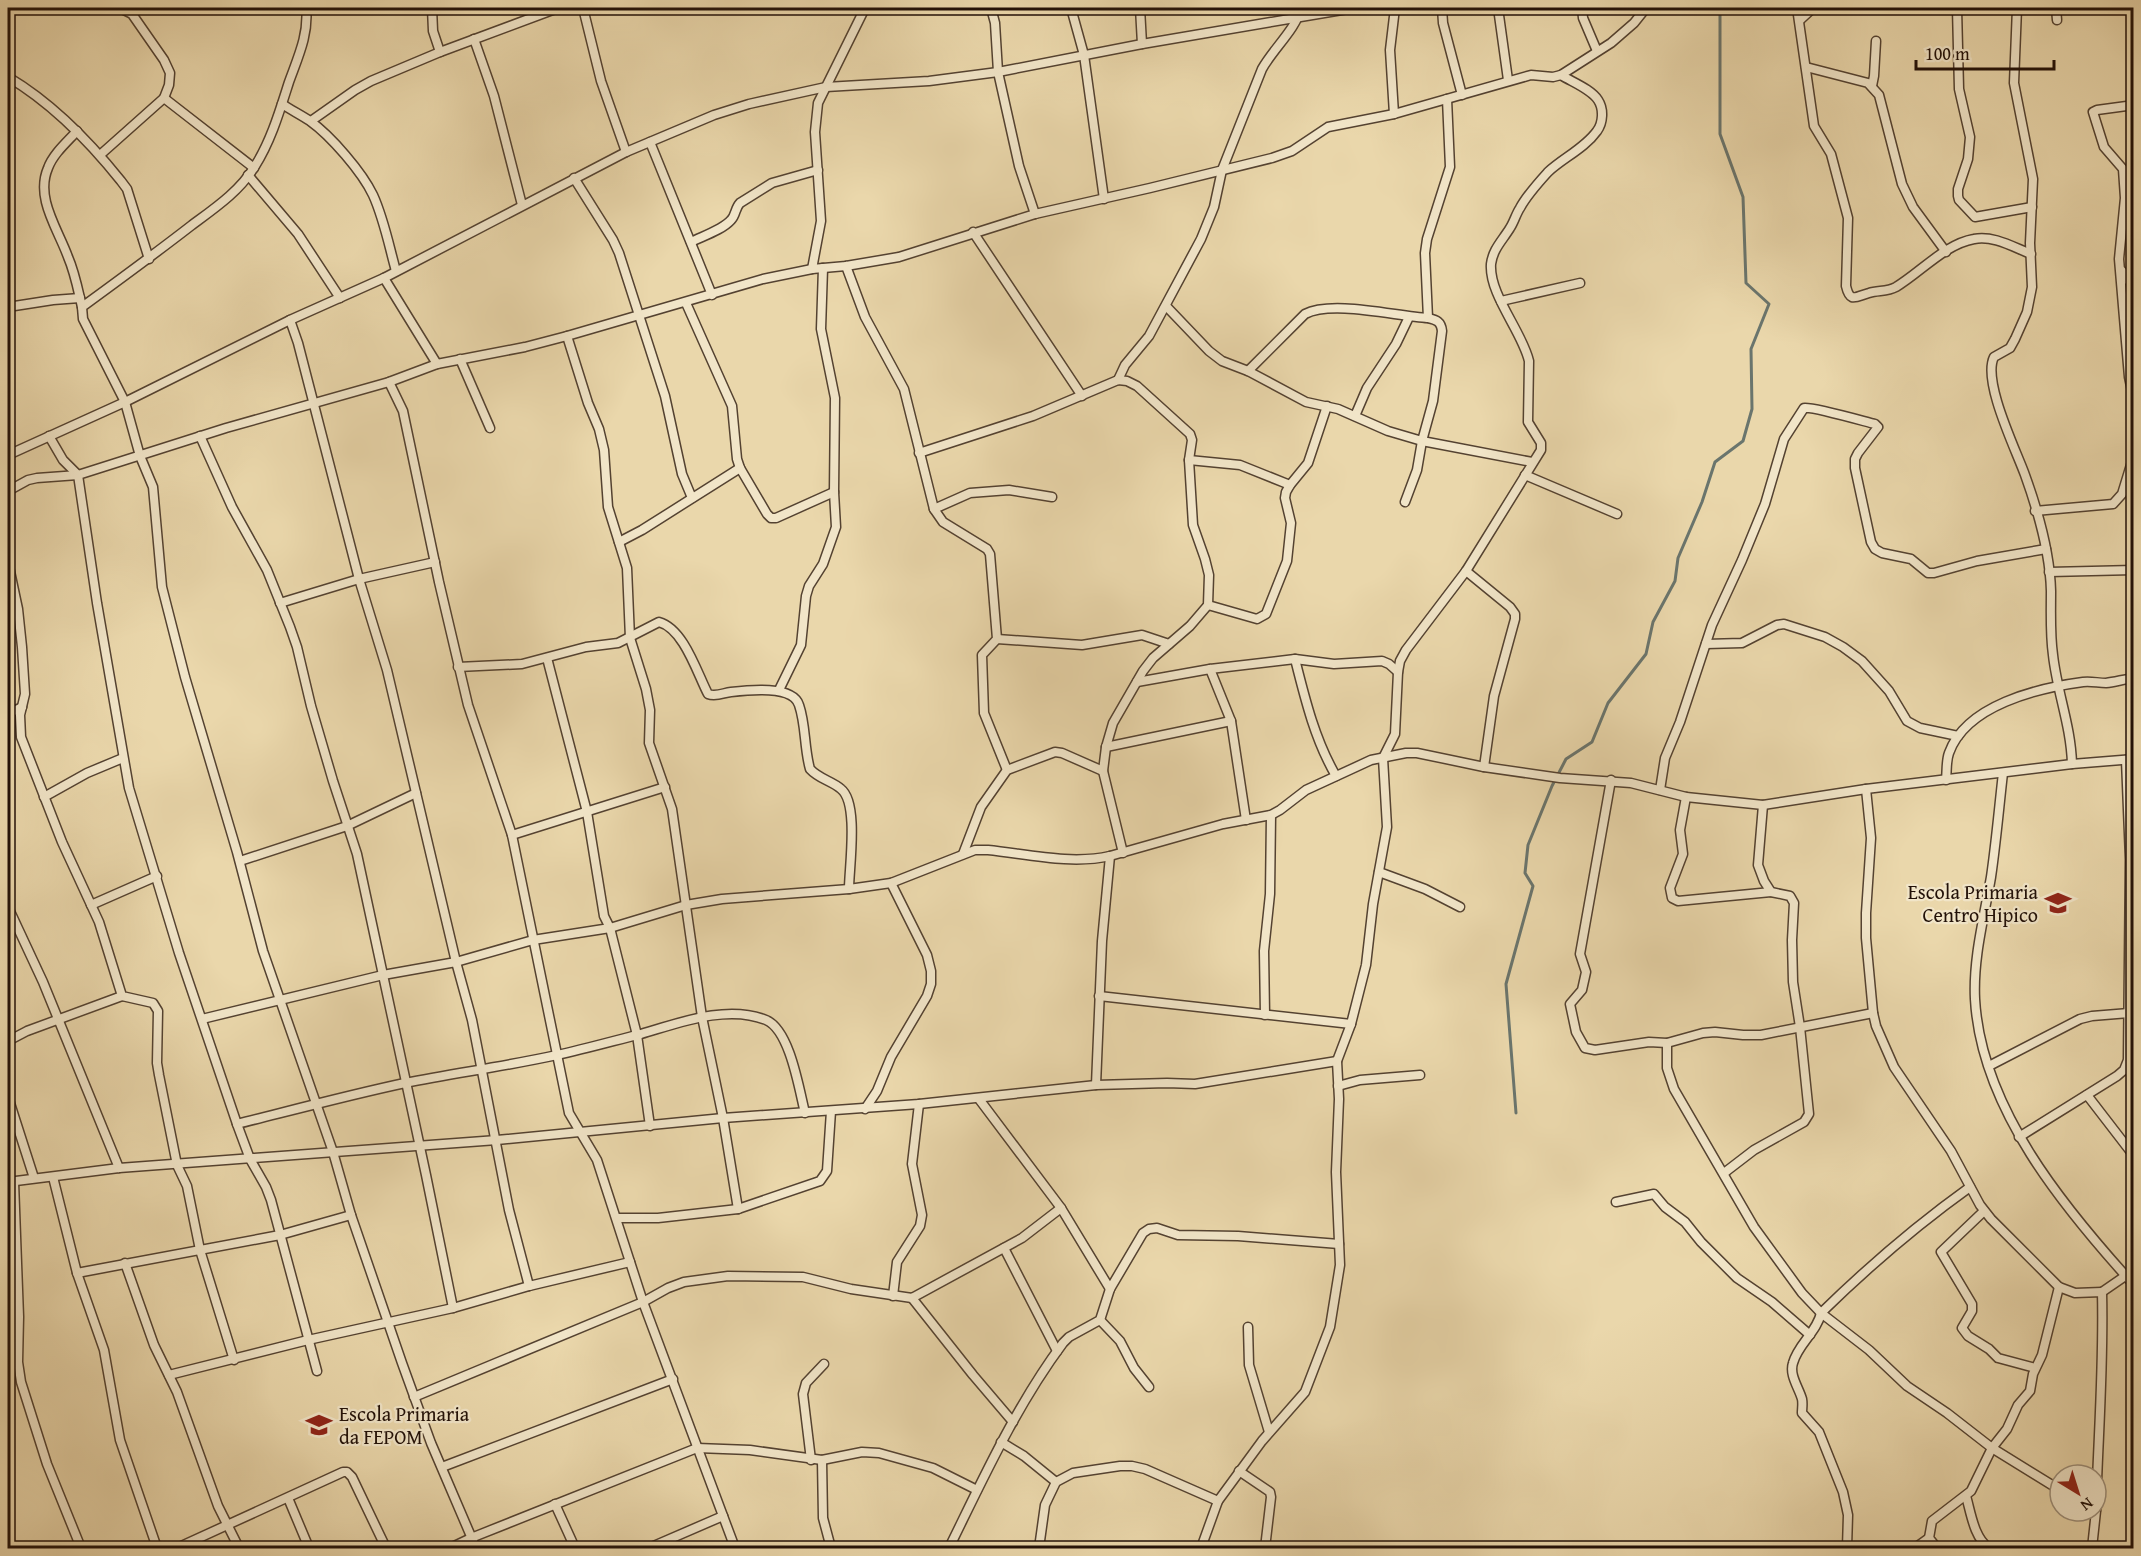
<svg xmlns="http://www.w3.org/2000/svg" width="2141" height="1556" font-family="'Gentium Book Plus',serif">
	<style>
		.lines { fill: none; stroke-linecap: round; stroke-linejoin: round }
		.stream { stroke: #6a756d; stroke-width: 3 }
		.minor-casing { stroke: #544231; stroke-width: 11 }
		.minor { stroke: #f1e5c8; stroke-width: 8 }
		.labels { text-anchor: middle; stroke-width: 4.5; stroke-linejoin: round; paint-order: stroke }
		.poi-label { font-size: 20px; fill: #221108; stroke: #f1e5c8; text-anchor: end }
	</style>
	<rect width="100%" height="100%" fill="#ead7ab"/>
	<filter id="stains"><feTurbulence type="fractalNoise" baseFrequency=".00333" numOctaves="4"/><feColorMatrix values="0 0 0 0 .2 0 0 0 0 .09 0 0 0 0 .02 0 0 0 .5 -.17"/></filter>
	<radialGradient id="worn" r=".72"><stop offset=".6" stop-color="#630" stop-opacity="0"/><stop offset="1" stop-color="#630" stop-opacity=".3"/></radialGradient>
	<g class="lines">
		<polyline class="stream" points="1516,1113 1506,984 1533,886 1525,873 1528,845 1552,786 1566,759 1592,742 1608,703 1646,654 1653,622 1675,581 1678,558 1702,502 1715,462 1743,441 1752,409 1751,349 1769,304 1746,283 1743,197 1720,134 1720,8"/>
		<g class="minor-casing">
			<g id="minor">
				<path d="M306,8C309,34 298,57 289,82C280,110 271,141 255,166C240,191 215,208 192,225C156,253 119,280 82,307L83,319L125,402L140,456L153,487L162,587L185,677L237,852L263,951L333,1152L351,1215L402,1363L431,1443L476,1548"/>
				<polyline points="432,8 433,31 440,52"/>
				<polyline points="583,8 601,81 626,152"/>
				<polyline points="991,8 995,23 998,72 1019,166 1035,214"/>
				<polyline points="1071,8 1084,55 1104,199"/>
				<polyline points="1140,8 1142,44"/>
				<polyline points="1442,8 1443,23 1462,95"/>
				<polyline points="1498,8 1508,80"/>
				<polyline points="1582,8 1583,18 1597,51"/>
				<path d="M1797,8L1814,126L1831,154L1848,218L1846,286C1850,303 1855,297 1869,293C1878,290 1887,292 1896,287C1921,272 1945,244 1974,239C1993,235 2013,247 2031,254"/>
				<polyline points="1957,8 1959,89 1970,137 1968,159 1958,189 1958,196 1959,200 1975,217 2032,207"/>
				<path d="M2017,8L2014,83L2033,179L2030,243L2032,287L2027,312L2015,339L2010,348L1994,357C1982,381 2016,450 2025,475C2038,511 2050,553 2051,591C2051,613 2050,634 2053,655C2057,692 2071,726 2072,764"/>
				<polyline points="2056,8 2057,20"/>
				<polyline points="1800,20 1813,8"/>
				<polyline points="474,39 494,96 522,205"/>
				<polyline points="1806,67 1868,83 1879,95 1902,184 1913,207 1946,252"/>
				<path d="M8,77C52,103 89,141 121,181L127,189L149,259"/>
				<polyline points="1872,86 1874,76 1876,41"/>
				<polyline points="164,98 254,168"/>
				<path d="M282,104C291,110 301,115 310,121C331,136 362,172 373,195C384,219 389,246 396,271"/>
				<polyline points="2134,105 2097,110 2093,112 2104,147 2123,169 2125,198 2119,259 2129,377 2134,400"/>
				<polyline points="1394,114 1390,50 1395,8"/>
				<polyline points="311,121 355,90 371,81 440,52 558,8"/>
				<path d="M77,131C67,142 53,154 48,168C35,198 58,229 68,257C75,273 78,290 82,307"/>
				<polyline points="650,142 712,295"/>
				<polyline points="100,155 164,98 169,85 170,73 164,60 132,14 120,8"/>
				<polyline points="248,175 298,234 340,298"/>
				<polyline points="574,178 613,240 619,253 665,396 682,474 692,498"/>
				<polyline points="973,232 1082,396"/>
				<path d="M691,242C703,236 722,230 731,220C736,215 735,208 740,203L772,183L818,170"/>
				<polyline points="846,266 865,317 904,389 934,509 943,522 987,549 990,554 997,639 982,655 984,713 1007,770"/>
				<polyline points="812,269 821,221 815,132 818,103 865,8"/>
				<polyline points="2122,271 2134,289"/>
				<polyline points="384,278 437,364"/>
				<polyline points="1501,301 1580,283"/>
				<polyline points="686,303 732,406 737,459 740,468 767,514 771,518 776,518 834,492"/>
				<polyline points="1166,306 1209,351 1222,361 1248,371 1306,402 1338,409 1388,431 1422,441 1532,462"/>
				<polyline points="8,307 53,300 80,298"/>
				<polyline points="1428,318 1425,253 1427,239 1450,167 1447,99"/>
				<polyline points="290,320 298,343 359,579 387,670 456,962 472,1020 509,1210 529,1286"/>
				<polyline points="567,336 588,403 599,429 604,450 608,507 627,568 630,638 646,689 650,710 649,743 672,809 702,1017 723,1118 738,1209"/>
				<polyline points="460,359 490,428"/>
				<path d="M1248,371L1305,314C1332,300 1395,316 1428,318C1436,320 1441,321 1442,331L1433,401L1422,441L1417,470L1405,502"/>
				<path d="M1118,380L1125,365L1149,336L1201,239L1214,207L1222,170L1262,69C1273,49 1296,29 1301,8"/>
				<polyline points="389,382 403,411 439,582 468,705 512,835 569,1113 597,1160 643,1302 735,1548"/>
				<polyline points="1355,416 1367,388 1396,344 1409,317"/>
				<polyline points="49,436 63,460 78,475 97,603 129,788 179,953 237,1124 250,1159 266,1187 271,1200 317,1371"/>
				<polyline points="200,436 232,507 267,570 290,627 297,647 311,706 333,781 357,854 426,1175 453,1308"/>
				<polyline points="919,453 1033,416 1118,380 1127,381 1137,386 1190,434 1192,440 1189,460 1193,525 1205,559 1209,575 1208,605 1190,626 1153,658 1143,671 1113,723 1106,747 1103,771 1123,853"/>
				<polyline points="8,455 125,402 290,320 384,278 626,152 714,115 749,104 826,87 929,81 998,72 1142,44 1354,8"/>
				<polyline points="1189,460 1240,465 1290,485"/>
				<polyline points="1525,475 1617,514"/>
				<polyline points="8,491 28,480 37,478 78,475 226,428 389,382 437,364 525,347 567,336 763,279 812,269 846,266 899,257 1035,214 1150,188 1272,158 1292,151 1328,127 1394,114 1531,75 1553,77 1561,75 1611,43 1634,23 1646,8"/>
				<polyline points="934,509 970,493 1009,490 1052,497"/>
				<polyline points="2035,511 2113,504 2122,494 2134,455"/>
				<polyline points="619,542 642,530 740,468"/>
				<polyline points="8,562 18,609 22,647 25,694 20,715 21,737 62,842 99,922 122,996 153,1003 158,1011 157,1063 159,1075 177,1165 187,1186 200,1250 234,1360"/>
				<polyline points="1466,571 1510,607 1515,614 1515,619 1494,696 1484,767"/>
				<polyline points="2049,572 2134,570"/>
				<polyline points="280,603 359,579 435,562"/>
				<polyline points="1208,605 1257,619 1266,614 1287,561 1291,523 1285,498 1286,492 1290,485 1308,463 1327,406"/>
				<polyline points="997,639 1082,645 1142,635 1169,644"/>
				<polyline points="1706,644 1742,643 1777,625 1784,624 1825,637 1843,647 1862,661 1889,691 1907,721 1920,728 1958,736"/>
				<polyline points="547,658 587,812 604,916 610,928 637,1035 650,1126"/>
				<path d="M1295,659C1305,699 1315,740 1336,776"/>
				<path d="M458,667L522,664L586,647L618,643L659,622C684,629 697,673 708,694C716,697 723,693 731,692C748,690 793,685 799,705C806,725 804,748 810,769C819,779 832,781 841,789C859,803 849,868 849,889"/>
				<polyline points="1210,669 1231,721 1246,820"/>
				<polyline points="1137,682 1210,669 1295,659 1334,664 1382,661 1389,664 1398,672"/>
				<polyline points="779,690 801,645 806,596 809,586 823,564 836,527 834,492 835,398 821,329 823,268"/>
				<polyline points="8,714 22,707"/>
				<polyline points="1106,747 1231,721"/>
				<path d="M2003,773C1999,808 1996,843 1991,877C1984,918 1973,958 1975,999C1981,1108 2064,1208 2134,1285"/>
				<polyline points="1611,780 1580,954 1586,972 1582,990 1570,1004 1576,1032 1585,1048 1595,1050 1649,1042 1667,1043 1703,1033 1715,1032 1743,1035 1761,1035 1873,1013"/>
				<path d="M1946,780C1947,771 1946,761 1949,753C1966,705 2038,688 2083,682C2091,681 2098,683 2106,683C2115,682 2125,679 2134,678"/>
				<path d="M1866,789L1871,838L1866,913V938L1873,1013L1876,1026L1894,1067L1951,1151L1980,1205L1991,1219L2059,1287L2075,1293L2102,1292C2104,1365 2098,1438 2096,1510"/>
				<path d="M1660,790L1665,758L1680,722L1712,625L1742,560L1765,504L1784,439L1804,408C1811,406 1863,421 1875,424L1878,427L1858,453L1855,459V468L1871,542L1875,549L1882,553L1911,559L1928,573H1934L1977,561L2046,549"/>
				<polyline points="44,797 87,773 123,758"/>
				<polyline points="1686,797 1680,830 1683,854 1670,888 1672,898 1678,901 1771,892"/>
				<polyline points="512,835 665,787"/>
				<polyline points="963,854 981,807 1007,770 1055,752 1062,753 1103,771"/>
				<polyline points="240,861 347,826 416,793"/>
				<polyline points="1379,872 1425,889 1460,907"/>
				<polyline points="91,905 157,876"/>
				<polyline points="8,907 43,982 119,1168"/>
				<polyline points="1099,996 1351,1024"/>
				<polyline points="1265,1015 1264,951 1270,894 1271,815"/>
				<path d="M202,1019L383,975L456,962L533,940L610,928L686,905L722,899L849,889L891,883L975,850H988C1027,854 1071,865 1110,856L1223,824L1271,815L1280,810L1306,790L1371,760L1406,753H1417L1484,767L1560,778L1631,783L1686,797L1763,805L1866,789L2072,764L2134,759"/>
				<polyline points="8,1041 27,1031 122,996"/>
				<polyline points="1667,1043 1667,1068 1674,1089 1754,1227 1802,1293 1821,1313 1869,1350 1907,1386 1947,1413 1992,1448 2060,1490"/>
				<polyline points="1989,1066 2080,1019 2092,1016 2129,1013"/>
				<polyline points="1096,1085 1102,941 1110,856"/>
				<polyline points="1338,1086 1360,1080 1420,1075"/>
				<polyline points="2087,1095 2134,1156"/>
				<polyline points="8,1097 34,1178"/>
				<polyline points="979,1099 1061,1208 1110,1289"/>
				<polyline points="865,1109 877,1091 891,1057 927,996 931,984 931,971 927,955 891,883"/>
				<path d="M237,1124C293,1110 349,1095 405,1083C455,1073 507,1066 557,1055C585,1049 613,1041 641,1034C679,1023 727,1004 766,1020C790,1030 799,1089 805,1113"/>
				<polyline points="2019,1137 2117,1076 2124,1070 2128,1060 2130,859 2126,760"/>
				<polyline points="1724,1173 1754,1150 1804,1122 1809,1114 1800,1027 1793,982 1792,940 1794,903 1790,896 1771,892 1764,881 1758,865 1763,805"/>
				<polyline points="53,1177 77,1273 104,1350 120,1440 157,1548"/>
				<polyline points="8,1182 119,1168 497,1140 723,1118 919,1104 1096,1085 1167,1083 1195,1084 1337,1061"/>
				<polyline points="14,1182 19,1317 18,1362 21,1382 47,1464 81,1548"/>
				<polyline points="1616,1202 1654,1194 1665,1207 1685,1222 1701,1242 1737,1278 1772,1302 1810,1335"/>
				<polyline points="1984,1211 1941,1252 1972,1304 1972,1311 1962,1328 1968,1336 1989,1349 1998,1358 2035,1368"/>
				<polyline points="617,1218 658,1218 738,1209 820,1181 827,1171 831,1111"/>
				<polyline points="1004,1248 1057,1351"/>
				<polyline points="125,1263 154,1345 177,1392 218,1506 239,1548"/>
				<polyline points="77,1273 280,1235 351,1215"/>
				<polyline points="2102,1292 2134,1270"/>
				<polyline points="893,1296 897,1262 920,1226 922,1215 912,1164 919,1104"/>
				<polyline points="912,1298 973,1375 1013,1422"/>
				<polyline points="1100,1320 1120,1341 1134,1368 1149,1387"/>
				<polyline points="1248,1327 1249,1365 1269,1432"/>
				<polyline points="169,1375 308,1340 453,1308 529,1286 630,1262"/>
				<polyline points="414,1397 643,1302 668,1288 684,1282 728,1276 803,1277 851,1289 912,1298 1022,1238 1061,1208"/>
				<polyline points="1001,1442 1024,1456 1056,1482"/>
				<polyline points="811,1460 803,1394 806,1383 824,1364"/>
				<polyline points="822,1460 823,1518 831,1548"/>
				<polyline points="442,1467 673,1379"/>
				<polyline points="1239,1471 1270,1492 1271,1497 1265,1548"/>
				<path d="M1966,1496C1971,1513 1974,1538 1989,1548"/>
				<polyline points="288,1498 309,1548"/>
				<polyline points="555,1504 575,1548"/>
				<polyline points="177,1548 343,1472 347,1472 352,1477 386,1548"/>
				<polyline points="450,1548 471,1538 697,1448 750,1450 822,1460 862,1452 879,1453 933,1468 977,1490"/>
				<polyline points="649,1548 723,1516"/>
				<path d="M949,1548C983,1479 1016,1406 1063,1343L1069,1337L1100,1320L1110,1289L1143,1233L1149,1229L1157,1228L1178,1235L1238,1236L1339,1244"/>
				<polyline points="1039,1548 1045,1505 1056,1482 1073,1473 1120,1466 1132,1466 1145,1469 1218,1501"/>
				<path d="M1201,1548L1218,1501L1262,1441L1305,1392L1330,1327L1340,1265L1336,1172L1339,1099L1337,1061L1351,1024L1366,965L1373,904L1387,827L1383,758L1395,734L1398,672L1400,661L1406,650L1466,571L1541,450V443L1528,422L1529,361C1522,331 1489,295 1491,264C1493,249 1502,241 1510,228C1514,222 1516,214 1520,208C1527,195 1538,183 1548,172C1563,158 1585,148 1597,131C1603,123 1604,109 1598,100C1591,89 1572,82 1561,75"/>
				<path d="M1847,1548L1848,1515L1843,1492L1819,1432L1802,1413C1802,1408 1803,1404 1802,1399C1799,1388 1789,1375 1793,1363C1798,1344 1817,1332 1821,1313C1868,1267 1917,1225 1970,1187"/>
				<polyline points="1915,1548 1929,1538"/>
				<polyline points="1937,1548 1929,1538 1932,1521 1971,1491 1992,1448 2007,1429 2018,1405 2030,1391 2033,1374 2042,1355 2059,1287"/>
				<polyline points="2092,1548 2096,1511"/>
			</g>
		</g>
		<use href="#minor" class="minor"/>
	</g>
	<defs>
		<g id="school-bare" transform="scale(2.07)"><path d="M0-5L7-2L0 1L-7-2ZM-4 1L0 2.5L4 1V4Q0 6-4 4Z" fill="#8f2418" stroke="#f1e5c8" stroke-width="2.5" paint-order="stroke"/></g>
	</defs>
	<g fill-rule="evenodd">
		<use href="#school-bare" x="2058" y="903"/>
		<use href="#school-bare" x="319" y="1425"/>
	</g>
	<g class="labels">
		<g class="poi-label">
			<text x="2038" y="899">Escola Primaria<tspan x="2038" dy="23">Centro Hipico</tspan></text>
			<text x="339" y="1421" text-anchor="start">Escola Primaria<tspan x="339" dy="23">da FEPOM</tspan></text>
		</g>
	</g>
	<rect width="2141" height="1556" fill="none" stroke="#ead7ab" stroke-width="30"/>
	<rect x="9" y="9" width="2123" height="1538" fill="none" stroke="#221108" stroke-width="3"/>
	<rect x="15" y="15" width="2111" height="1526" fill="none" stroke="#221108" stroke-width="1.5"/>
	<g transform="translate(2078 1493) rotate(142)"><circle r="28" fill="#f1e5c8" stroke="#9e907b" stroke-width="1.5"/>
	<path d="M0-4.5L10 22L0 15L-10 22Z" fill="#8f2418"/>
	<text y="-9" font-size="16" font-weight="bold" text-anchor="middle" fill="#221108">N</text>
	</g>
	<path d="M1916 60v9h138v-9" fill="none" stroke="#221108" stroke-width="3"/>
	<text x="1925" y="60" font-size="18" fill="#221108" stroke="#f1e5c8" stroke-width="4.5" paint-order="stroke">100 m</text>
	<rect width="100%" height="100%" filter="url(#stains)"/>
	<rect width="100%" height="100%" fill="url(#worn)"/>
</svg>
